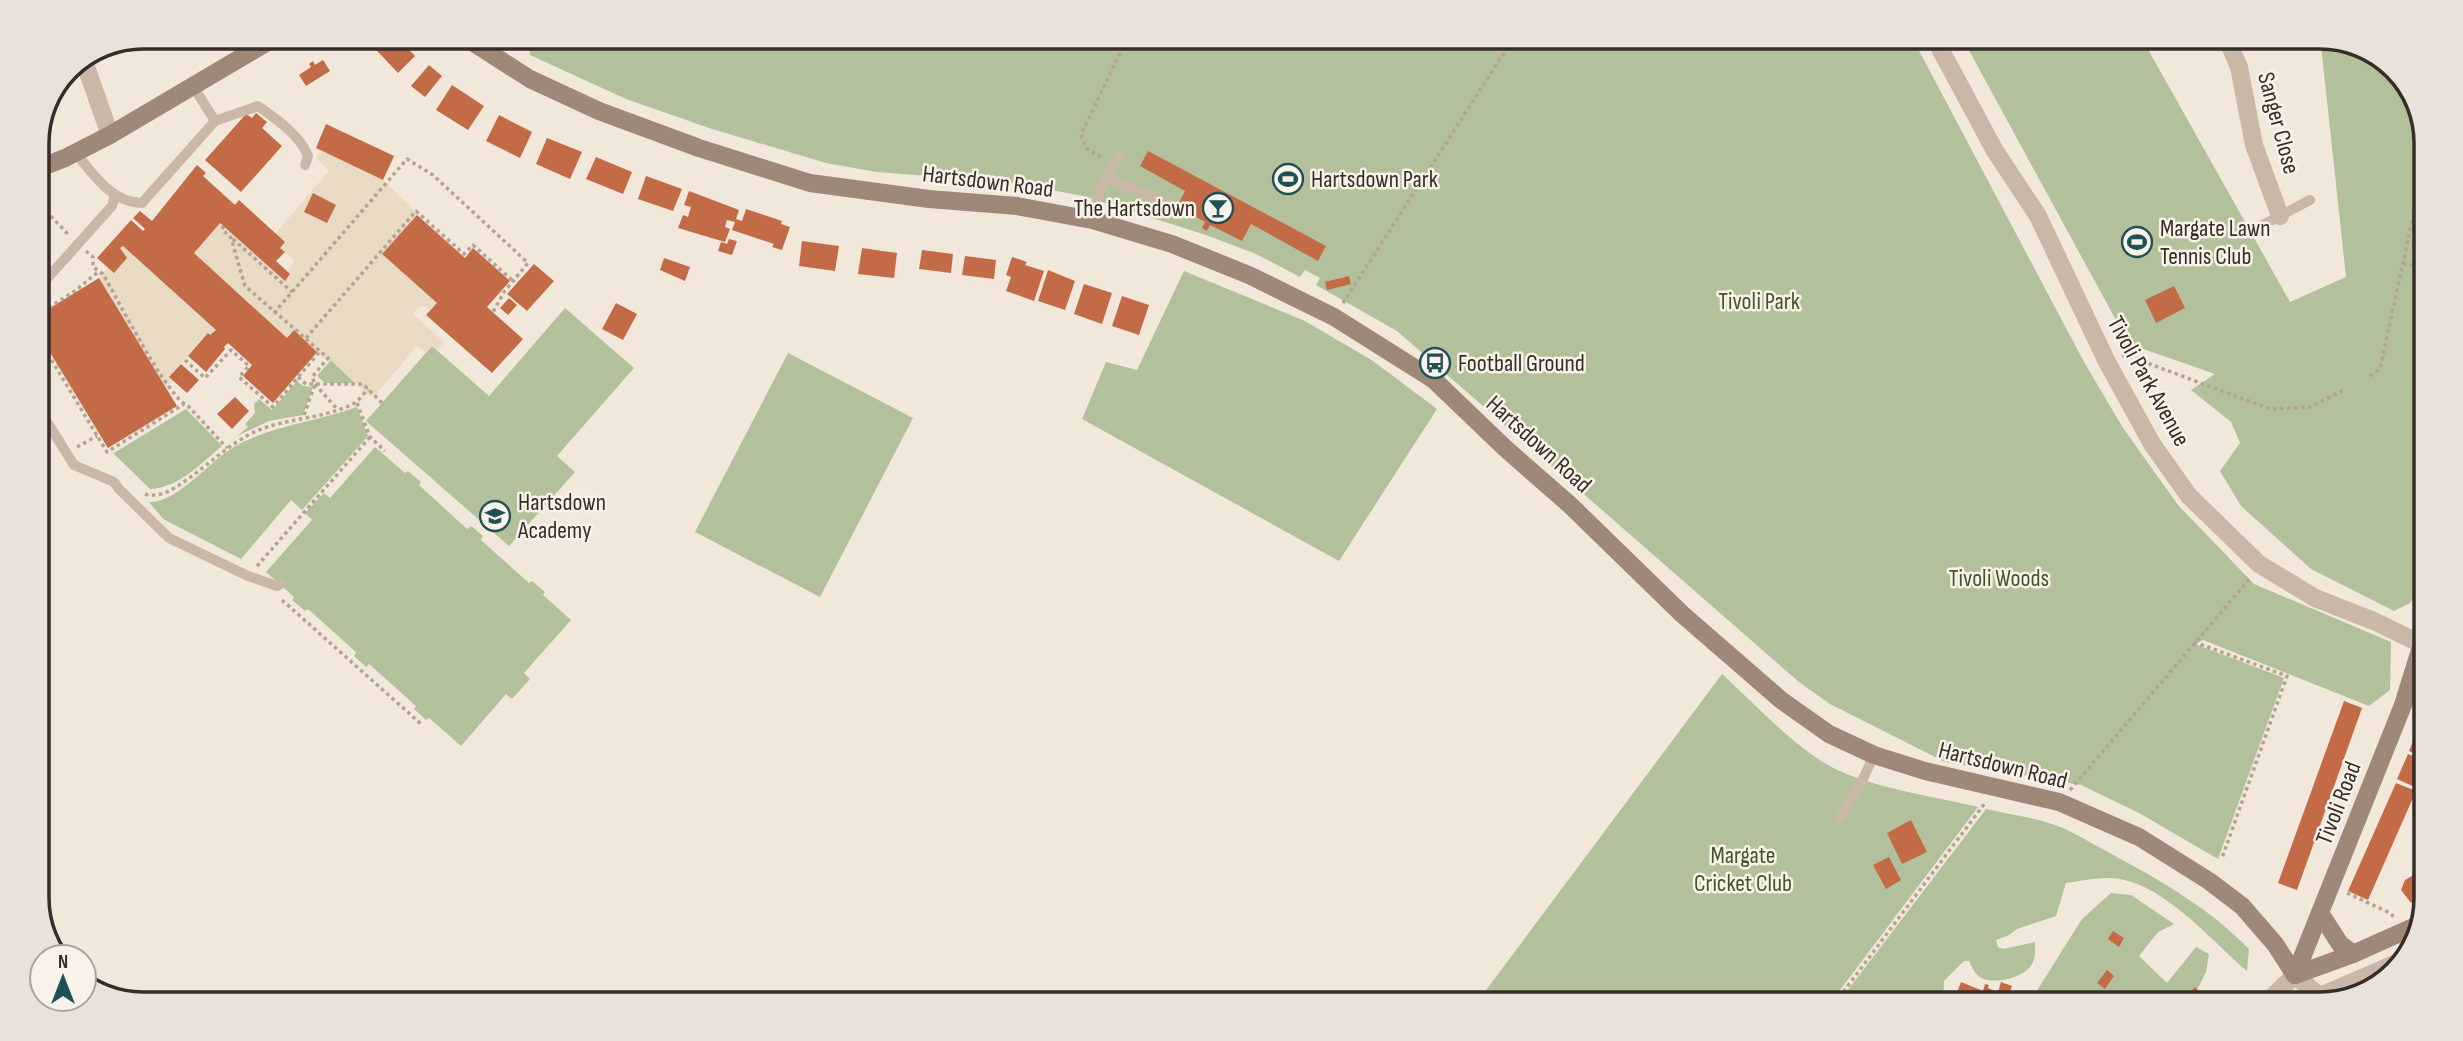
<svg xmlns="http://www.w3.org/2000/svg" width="2463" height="1041" font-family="'Sofia Sans Condensed',sans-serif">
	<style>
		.green { fill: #b2c09c }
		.plaza { fill: #e9dac3 }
		.building { fill: #c36b47 }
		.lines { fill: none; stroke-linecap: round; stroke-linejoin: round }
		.path { stroke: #b5a292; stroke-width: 3.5; stroke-dasharray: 3.5 3.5; stroke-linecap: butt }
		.service { stroke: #c9b8a8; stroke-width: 10 }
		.minor { stroke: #c9b8a8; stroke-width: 18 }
		.tertiary { stroke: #c9b8a8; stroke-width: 18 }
		.secondary { stroke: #9d8879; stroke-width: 18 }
		.labels { text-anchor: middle; stroke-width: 5; stroke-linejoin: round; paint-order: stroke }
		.street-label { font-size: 24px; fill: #362d28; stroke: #f9f2e8 }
		.poi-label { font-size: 24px; fill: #362d28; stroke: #f9f2e8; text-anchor: start }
		.park-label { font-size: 24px; fill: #43542c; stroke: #f9f2e8 }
		.rim { fill: none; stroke: #362d28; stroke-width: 3.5 }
	</style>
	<rect width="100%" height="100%" fill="#f1e8db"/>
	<g class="green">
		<polygon points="522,38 1915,43 2084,362 2123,428 2178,505 2254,584 2391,642 2390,690 2369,706 2203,640 2195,644 2284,678 2218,859 2139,813 2081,785 1945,762 1830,704 1799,682 1397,331 1316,285 1320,278 1305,270 1300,277 1256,254 1206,235 1083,196 1015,183 877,172 826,163 709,128 626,99 530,55 529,44"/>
		<polygon points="1965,43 2145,44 2290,302 2346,277 2321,45 2360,45 2408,84 2426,137 2425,269 2415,269 2413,299 2421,301 2412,387 2423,408 2423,415 2420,418 2423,425 2422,584 2410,603 2394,611 2311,569 2241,506 2220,471 2240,443 2231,422 2191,390 2215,374 2129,344"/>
		<polygon points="1184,271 1305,321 1373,361 1437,409 1339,561 1082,419 1106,362 1137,370"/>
		<polygon points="565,308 634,368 557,456 575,472 509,546 366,421 432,346 489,396"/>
		<polygon points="788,353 913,418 820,597 695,532"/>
		<polygon points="331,360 355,383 325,383 317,376"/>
		<polygon points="297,381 303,386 313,387 303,415 269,421 237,436 248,427 245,424 255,413 254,404 259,399 272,410"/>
		<path d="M357,407L368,436L302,510L291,500L241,559L163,519L149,502C178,503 209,461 234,447C272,425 316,422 357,407Z"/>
		<path d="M186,409L222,446C201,463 179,488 150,489L112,452L114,453Z"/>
		<polygon points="375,447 405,473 408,471 421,482 419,485 467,529 471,526 483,536 481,540 529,583 532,581 545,592 543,595 571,620 524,673 530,679 512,699 506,694 461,746 429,718 426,720 414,709 416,706 369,664 366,667 354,656 356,652 308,609 305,611 292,600 294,597 266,572 312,520 305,513 324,493 330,498"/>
		<path d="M1722,674C1755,704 1790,743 1828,765C1869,788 1933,796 1978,807L1831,1002L1478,1001Z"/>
		<path d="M1986,809C2012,815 2040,818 2065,829C2082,837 2100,848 2117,857C2165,883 2211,910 2249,949L2247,971C2210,940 2161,879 2109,878C2095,878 2080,881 2066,883L2056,916L2017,929L2009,935L1996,940L1998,947L2003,949L2035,942C2035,949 2036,957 2032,964C2025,977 1996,985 1982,978C1975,975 1972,967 1969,961H1964L1944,981L1943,1003H1838Z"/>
		<polygon points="2111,893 2131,895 2174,924 2158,932 2139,956 2167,983 2196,947 2209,954 2206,972 2192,1000 2192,1004 2034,1003 2038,989 2082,919"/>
	</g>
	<g class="plaza">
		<polygon points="322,151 383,180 413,209 417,215 382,254 437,303 430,310 424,306 418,307 413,314 444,342 437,350 432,346 426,353 417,346 376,394 370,397 331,360 328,362 294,330 287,338 194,253 220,223 285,280 290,274 287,271 295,261 280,248 284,242 275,234 329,171 316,158"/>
		<polygon points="123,246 216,330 210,335 208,334 169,376 172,380 165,387 99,278 108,268 127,258 120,248"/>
	</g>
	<g class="building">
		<polygon points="365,38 398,38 415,56 398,73"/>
		<polygon points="323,60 330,71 306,86 299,75 311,67 309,64 313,61 315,65"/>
		<polygon points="429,65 442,76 425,97 411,86"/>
		<polygon points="452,85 484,106 468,130 436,110"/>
		<polygon points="256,113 267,122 262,128 282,146 241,192 205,160 246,114 252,118"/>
		<polygon points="499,115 532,132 520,158 486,141"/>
		<polygon points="326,124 394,156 383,180 316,148"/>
		<polygon points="547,138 582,152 570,179 536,164"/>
		<polygon points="1148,151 1326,246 1318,261 1251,224 1242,241 1210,225 1207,231 1202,228 1205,222 1177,206 1185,191 1140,166"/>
		<polygon points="596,157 632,172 623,194 586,179"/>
		<polygon points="197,165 206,173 203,176 235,205 239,200 285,242 280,248 285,252 276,261 290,274 285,281 220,223 194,253 287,338 294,330 317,352 273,403 243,376 252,365 228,343 224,347 225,349 206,372 188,356 208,333 210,335 216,330 123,246 120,248 127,258 114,273 97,258 131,220 143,231 145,229 133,218 140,211 152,221"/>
		<polygon points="646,176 682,189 673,211 638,199"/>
		<polygon points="689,191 739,210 736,219 742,221 746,209 782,221 781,224 790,227 782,250 772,247 774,244 732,230 735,222 727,220 725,227 730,229 725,242 678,228 683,215 688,217 691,207 684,205"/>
		<polygon points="313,193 336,205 327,223 304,212"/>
		<polygon points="417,215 465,258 473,248 510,281 487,307 523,339 492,373 426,315 437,303 382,254"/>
		<polygon points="729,239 737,241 732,255 718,251 721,242 727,244"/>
		<polygon points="802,241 839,246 835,271 799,266"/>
		<polygon points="862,248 897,253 894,278 858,274"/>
		<polygon points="922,250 953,254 951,273 919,269"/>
		<polygon points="965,256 996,260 994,279 962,275"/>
		<polygon points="1012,257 1027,262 1025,265 1044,271 1034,301 1006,291 1011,277 1006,275"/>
		<polygon points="664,258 690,267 685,281 660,270"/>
		<polygon points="534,264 554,281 527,311 507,294"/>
		<polygon points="1048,270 1075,281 1065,310 1038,301"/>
		<polygon points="1349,276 1351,284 1327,290 1325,282"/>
		<polygon points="99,278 177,406 108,448 37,331 37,316"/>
		<polygon points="1084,284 1112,293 1102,324 1074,314"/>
		<polygon points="2174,286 2185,308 2156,323 2145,300"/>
		<polygon points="1122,296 1149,305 1139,335 1112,326"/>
		<polygon points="509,298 517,305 508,315 500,308"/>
		<polygon points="616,303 637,314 623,340 602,329"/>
		<polygon points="181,364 199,380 187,393 169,377"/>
		<polygon points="235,397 249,411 232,429 217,414"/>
		<polygon points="2344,701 2362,708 2297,890 2278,883"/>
		<polygon points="2420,724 2420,756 2409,751"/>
		<polygon points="2408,754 2420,759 2420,782 2417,788 2397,779"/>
		<polygon points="2396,783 2416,791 2368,900 2348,891"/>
		<polygon points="1911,820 1927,852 1902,864 1887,833"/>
		<polygon points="1889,857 1901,880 1886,889 1873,865"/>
		<polygon points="2419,872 2419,899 2411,903 2401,890 2405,880"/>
		<polygon points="2113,931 2124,938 2119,947 2108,939"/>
		<polygon points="2107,970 2114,976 2105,989 2097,983"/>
		<polygon points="1961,982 1983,991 1985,984 1989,985 1988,988 1998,992 2001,982 2012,986 2006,1003 1953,1003"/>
		<polygon points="2195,987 2204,997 2197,1004 2187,995"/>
	</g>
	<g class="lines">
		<g class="path">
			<polyline points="514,48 521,38"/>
			<polyline points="1101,157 1086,148 1081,135 1126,40"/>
			<polyline points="41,206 68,234"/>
			<polyline points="224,226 222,229 231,238 245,286 328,358 312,377 315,384 303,418"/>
			<polyline points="233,239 292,292"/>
			<path d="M86,251L93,257V267L103,274C117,298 168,399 188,406L227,448"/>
			<polyline points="2403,264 2425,266"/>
			<polyline points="1343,303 1511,42"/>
			<polyline points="274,313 407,159 433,175 528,263 504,292 493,312"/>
			<polyline points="37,315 75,291 98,272"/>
			<polyline points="37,336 107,452 184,404"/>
			<polyline points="306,338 416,211 464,254 473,245 513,281"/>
			<polyline points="2122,356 2126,355 2270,409 2310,407 2344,390"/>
			<polyline points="185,360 205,378 231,350 249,366 239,377 273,407 320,351"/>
			<polyline points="2370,376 2380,369 2426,157"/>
			<polyline points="298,377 306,384 363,384 382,403"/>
			<polyline points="315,384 337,409"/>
			<polyline points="357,403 370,437 385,451"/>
			<polyline points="77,447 97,436"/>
			<path d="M145,494C153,497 164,494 171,490C197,475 219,452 245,437C278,417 319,421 353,404C359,401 363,394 368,389"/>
			<polyline points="257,566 370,437"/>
			<polyline points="282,600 421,724"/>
			<polyline points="2194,642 2287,676 2222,858"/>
			<polyline points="2070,790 2251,577"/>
			<polyline points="2347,893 2390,913 2395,918"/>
			<polyline points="1835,1003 1985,803"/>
		</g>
		<g class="service">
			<path d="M215,121L258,106C276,119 300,135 308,156L305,165"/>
			<path d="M75,152C93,174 112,203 142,203L215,121L193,86"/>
			<polyline points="1106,178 1167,203"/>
			<path d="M1092,220C1097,198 1104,171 1121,156"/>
			<polyline points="2259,227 2310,200"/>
			<polyline points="37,294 44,282 112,206 115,195"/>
			<polyline points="37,406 74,465 114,482 119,489 169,538 248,576 277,586 280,584"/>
			<polyline points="1840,817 1863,779 1874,755"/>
		</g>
		<g class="minor">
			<polyline points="1937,43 1995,151 2038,216 2106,360 2152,444 2189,496 2259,564 2315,598 2374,621 2421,644"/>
			<polyline points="2229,44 2239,67 2254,145 2280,216"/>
			<polyline points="84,61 110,135"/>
			<polyline points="2320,996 2399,962"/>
		</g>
		<polyline class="tertiary" points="2265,1004 2295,975 2326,1002"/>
		<g class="secondary">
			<polyline points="466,38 530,79 599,111 699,148 759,167 810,183 929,199 1017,206 1092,220 1172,244 1251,276 1334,317 1434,380 1505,448 1570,505 1682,614 1781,700 1829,734 1874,755 1925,771 2059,802 2139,837 2209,881 2242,906 2275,944 2295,975"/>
			<polyline points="37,169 65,158 110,135 276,37"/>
			<polyline points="2320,913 2340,944 2353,954"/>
			<polyline points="2295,975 2403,705 2421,647"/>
			<polyline points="2295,975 2353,954 2418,925"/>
		</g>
	</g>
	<defs>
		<g id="stadium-ring" transform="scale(1.575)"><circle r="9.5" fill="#f9f2e8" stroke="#1e5056" stroke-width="1.5"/><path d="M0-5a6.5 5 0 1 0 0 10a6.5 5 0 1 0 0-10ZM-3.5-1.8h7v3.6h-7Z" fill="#1e5056"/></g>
		<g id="bar-ring" transform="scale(1.575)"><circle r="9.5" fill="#f9f2e8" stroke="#1e5056" stroke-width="1.5"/><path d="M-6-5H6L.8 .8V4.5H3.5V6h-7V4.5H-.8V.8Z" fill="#1e5056"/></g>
		<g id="bus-ring" transform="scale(1.575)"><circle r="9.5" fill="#f9f2e8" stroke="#1e5056" stroke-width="1.5"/><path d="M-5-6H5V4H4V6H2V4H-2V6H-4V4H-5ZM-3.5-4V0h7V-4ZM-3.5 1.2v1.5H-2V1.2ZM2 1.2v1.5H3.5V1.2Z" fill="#1e5056"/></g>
		<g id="school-ring" transform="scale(1.575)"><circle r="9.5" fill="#f9f2e8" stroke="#1e5056" stroke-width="1.5"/><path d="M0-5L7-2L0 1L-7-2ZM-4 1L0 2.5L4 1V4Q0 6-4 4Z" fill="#1e5056"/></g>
	</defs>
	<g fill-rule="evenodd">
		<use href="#stadium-ring" x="1288" y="179"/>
		<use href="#bar-ring" x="1218" y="208"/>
		<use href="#stadium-ring" x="2137" y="242"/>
		<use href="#bus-ring" x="1435" y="363"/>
		<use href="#school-ring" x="495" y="516"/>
	</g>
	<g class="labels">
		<g class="street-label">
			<text transform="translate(2279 123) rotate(75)" y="8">Sanger Close</text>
			<text transform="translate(988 181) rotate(7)" y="8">Hartsdown Road</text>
			<text transform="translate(2149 381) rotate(61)" y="8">Tivoli Park Avenue</text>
			<text transform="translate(1539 444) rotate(42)" y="8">Hartsdown Road</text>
			<text transform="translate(2003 765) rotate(14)" y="8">Hartsdown Road</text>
			<text transform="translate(2338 803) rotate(-69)" y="8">Tivoli Road</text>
		</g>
		<g class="poi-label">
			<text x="1311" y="187">Hartsdown Park</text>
			<text x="1195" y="216" text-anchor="end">The Hartsdown</text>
			<text x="2160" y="236">Margate Lawn<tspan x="2160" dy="28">Tennis Club</tspan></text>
			<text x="1458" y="371">Football Ground</text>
			<text x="518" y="510">Hartsdown<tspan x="518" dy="28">Academy</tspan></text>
		</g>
		<g class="park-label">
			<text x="1759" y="309">Tivoli Park</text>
			<text x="1999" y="586">Tivoli Woods</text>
			<text x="1743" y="863">Margate<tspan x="1743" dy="28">Cricket Club</tspan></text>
		</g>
	</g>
	<path d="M0 0H2463V1041H0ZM143 49H2320A94 94 0 0 1 2414 143V898A94 94 0 0 1 2320 992H143A94 94 0 0 1 49 898V143A94 94 0 0 1 143 49Z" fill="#e9e2d9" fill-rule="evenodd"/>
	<path class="rim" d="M143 49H2320A94 94 0 0 1 2414 143V898A94 94 0 0 1 2320 992H143A94 94 0 0 1 49 898V143A94 94 0 0 1 143 49Z"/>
	<g transform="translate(63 978)"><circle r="33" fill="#f9f2e8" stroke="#aba39b" stroke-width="2"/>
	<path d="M0-5L12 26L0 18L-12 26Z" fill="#1e5056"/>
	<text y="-10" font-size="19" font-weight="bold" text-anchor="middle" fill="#362d28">N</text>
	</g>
</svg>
